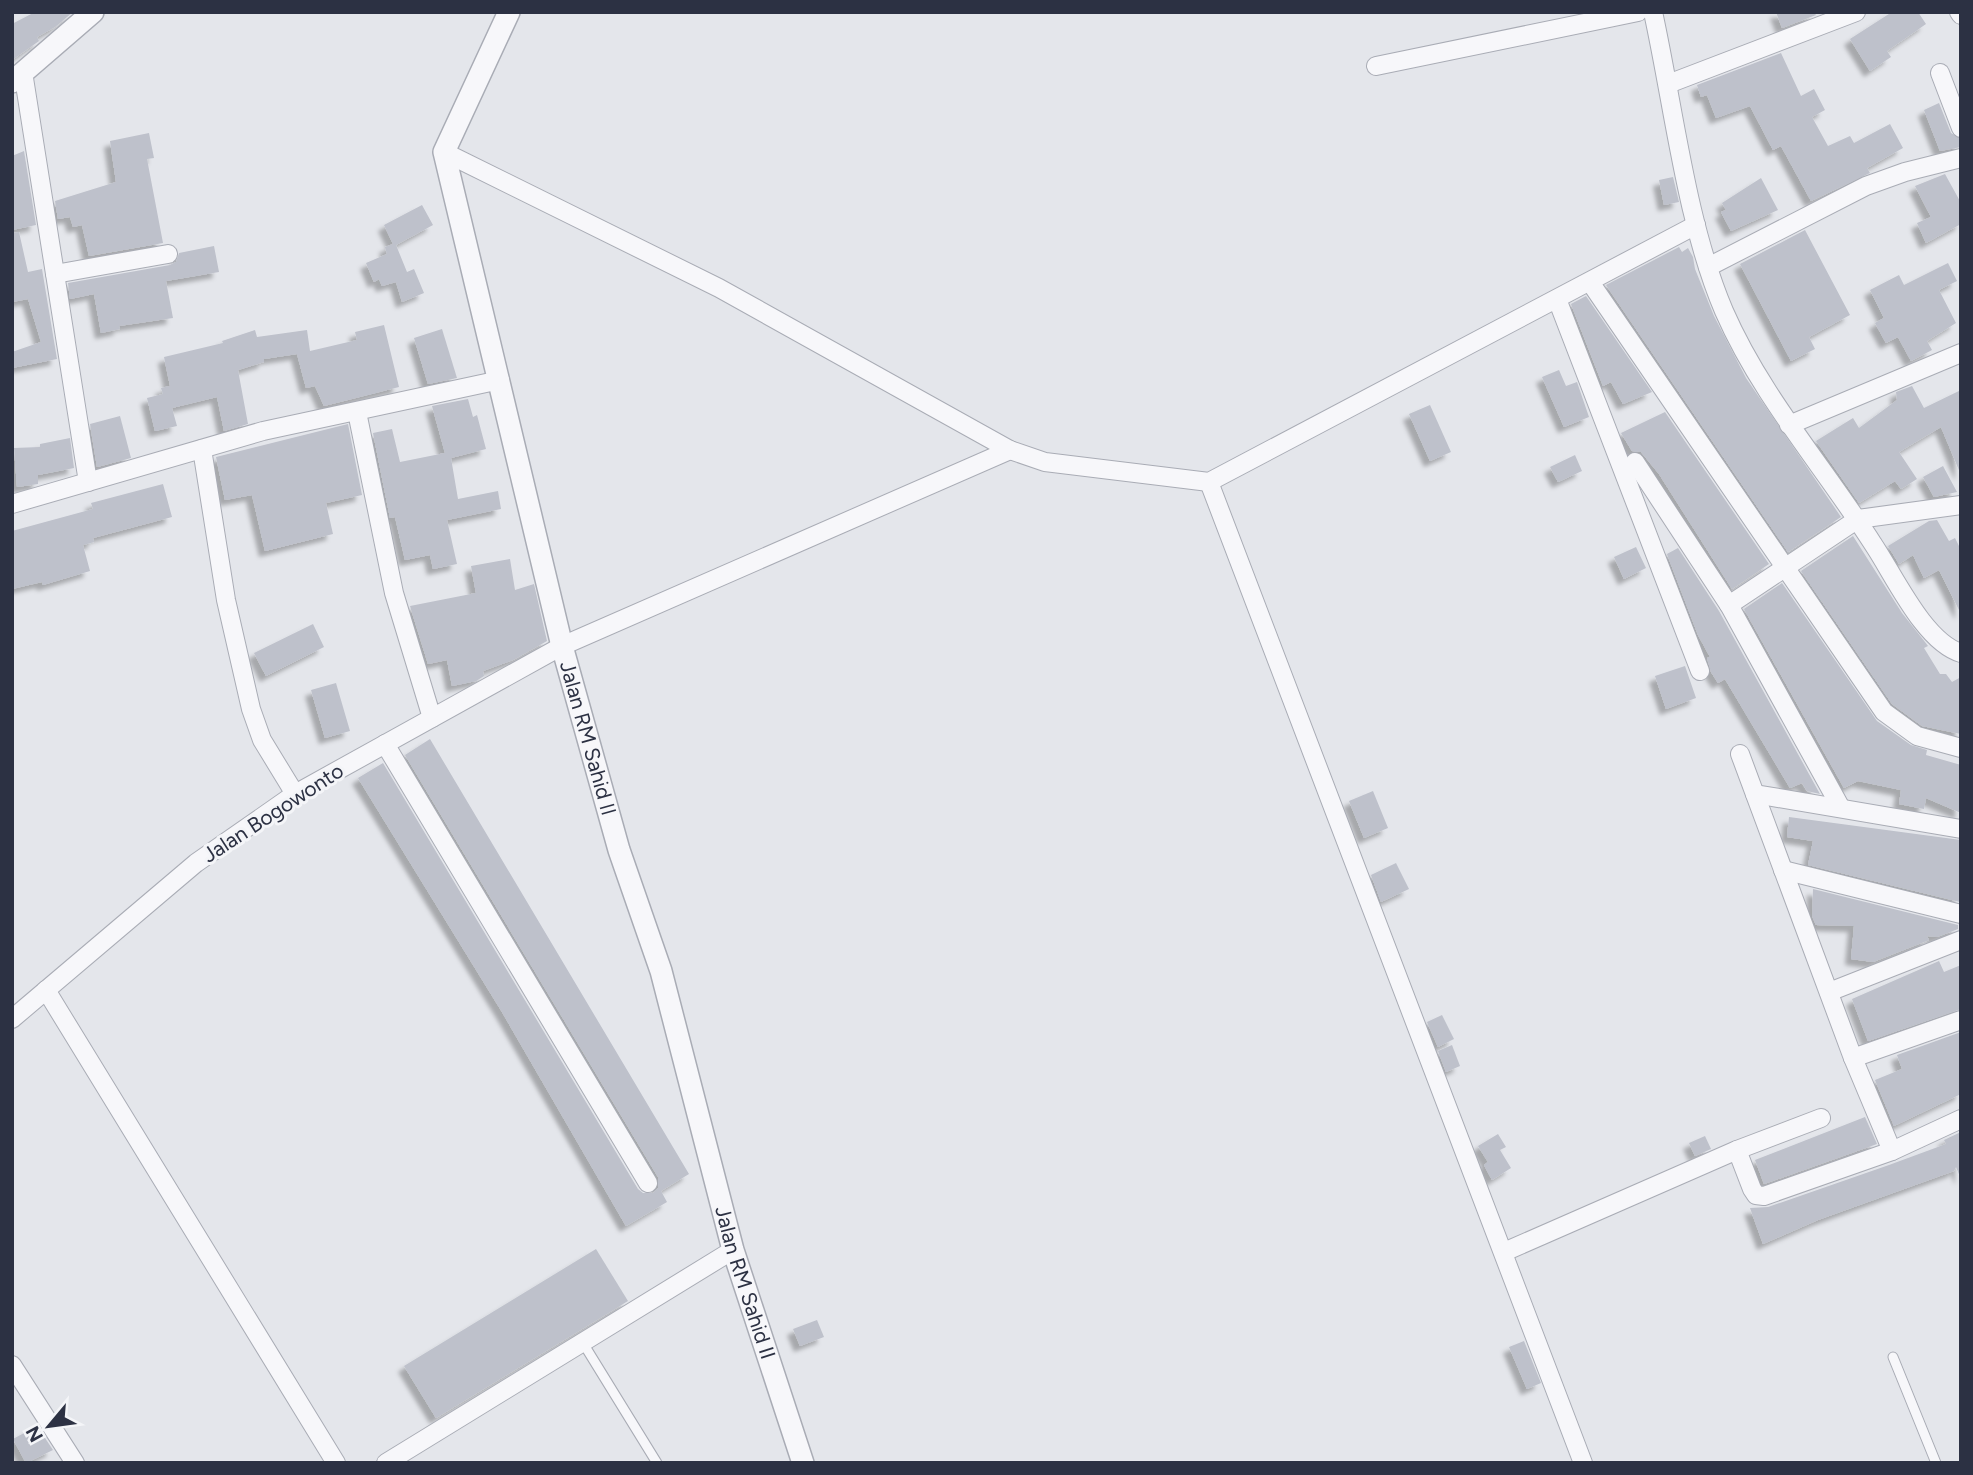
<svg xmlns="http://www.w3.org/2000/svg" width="1973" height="1475" font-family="Figtree,sans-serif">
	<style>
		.building { fill: #bec1cb; filter: url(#shadow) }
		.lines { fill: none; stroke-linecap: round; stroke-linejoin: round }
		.service-casing { stroke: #a9acb5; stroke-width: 11 }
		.minor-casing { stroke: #a9acb5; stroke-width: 20 }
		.tertiary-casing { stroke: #a9acb5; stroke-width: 24 }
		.service { stroke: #f7f7fa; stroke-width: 9 }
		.minor { stroke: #f7f7fa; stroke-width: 18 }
		.tertiary { stroke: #f7f7fa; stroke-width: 21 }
		.labels { text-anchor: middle; stroke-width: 6; stroke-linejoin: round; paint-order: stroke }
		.street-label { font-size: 21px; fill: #2c3143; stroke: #f4f5f8 }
	</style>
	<defs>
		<filter id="shadow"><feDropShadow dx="-6" dy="6" stdDeviation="2" flood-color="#0004"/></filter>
	</defs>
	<rect width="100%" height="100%" fill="#e4e6eb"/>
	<g class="building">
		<polygon points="35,12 73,12 55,27 37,37 39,41 12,60 12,24"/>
		<polygon points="1776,12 1814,12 1816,15 1782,28"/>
		<polygon points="1892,12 1918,12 1926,24 1887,51 1891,57 1870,71 1850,39"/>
		<polygon points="1781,53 1801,96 1814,89 1825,110 1812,117 1828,146 1850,136 1854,143 1890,124 1903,148 1867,168 1870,173 1811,201 1781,146 1773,150 1750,106 1716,118 1707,95 1701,97 1697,85"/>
		<polygon points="1939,103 1951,133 1961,139 1961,147 1940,151 1924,110"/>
		<polygon points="149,133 154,158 147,159 163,243 89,256 82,225 73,227 70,217 58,219 55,201 116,182 110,141"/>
		<polygon points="24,151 36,225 12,230 12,156"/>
		<polygon points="1945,174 1961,203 1961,224 1926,243 1917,223 1931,217 1915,186"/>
		<polygon points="1673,177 1679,202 1664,205 1659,180"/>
		<polygon points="1761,178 1778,210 1731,231 1721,212 1726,210 1722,203"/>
		<polygon points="422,205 433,225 396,245 407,272 414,269 424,293 402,302 396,282 382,286 379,279 374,282 366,263 387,254 385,247 393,244 384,225"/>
		<polygon points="1805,230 1850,315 1809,337 1815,349 1791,361 1740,264"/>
		<polygon points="19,232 28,272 42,269 57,359 12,368 12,352 41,342 28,299 12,302 12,233"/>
		<polygon points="214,246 219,272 166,281 173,318 119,326 120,329 101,333 94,294 70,299 68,283 170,265 176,262 179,253"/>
		<polygon points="1679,247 1682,252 1688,248 1693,257 1695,269 1714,316 1746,378 1841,517 1788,552 1606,285"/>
		<polygon points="1948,263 1957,281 1939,290 1956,323 1927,341 1932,350 1911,361 1898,337 1886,343 1875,323 1884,318 1870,290 1899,275 1904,285"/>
		<polygon points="1586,296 1652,392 1623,404 1611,382 1603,386 1571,304"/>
		<polygon points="384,325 399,387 324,406 315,386 306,388 297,354 264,359 264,362 238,370 248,424 224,431 217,397 172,408 177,426 155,431 147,398 163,394 161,388 170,386 164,357 223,343 222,341 255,330 257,337 307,330 310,351 357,340 355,332"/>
		<polygon points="442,329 457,378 428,384 414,338"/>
		<polygon points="1559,370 1566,386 1577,382 1589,417 1564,427 1542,377"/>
		<polygon points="1912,386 1924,408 1961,390 1961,475 1941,427 1899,452 1917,479 1901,489 1895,481 1859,503 1816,441 1853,418 1859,428 1897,400 1896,392"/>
		<polygon points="468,399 473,417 477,415 486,449 451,458 458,499 498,491 501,509 447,520 457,564 433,569 430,555 405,560 395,517 390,518 373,433 392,429 400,462 445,453 432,406"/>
		<polygon points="1430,405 1451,452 1430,461 1409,414"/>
		<polygon points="1665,412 1769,564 1732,589 1659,474 1641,452 1632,451 1621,433"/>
		<polygon points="120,416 131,458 97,467 90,424"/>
		<polygon points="348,424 362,495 326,503 333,534 265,551 252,495 225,500 216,457"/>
		<polygon points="70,438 74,468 38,475 38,484 17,487 14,448 40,447 40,444"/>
		<polygon points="1575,455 1582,471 1558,482 1550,467"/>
		<polygon points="1943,466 1957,492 1934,497 1923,477"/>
		<polygon points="163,484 172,517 93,538 94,542 83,545 90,571 43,585 42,582 12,589 12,531 93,509 91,503"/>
		<polygon points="1937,520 1949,541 1955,538 1961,550 1961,614 1939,570 1924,578 1913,555 1899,564 1888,546 1929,521"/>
		<polygon points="1853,536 1902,613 1925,642 1928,646 1924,648 1940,674 1946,674 1952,682 1961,677 1961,734 1922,726 1892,704 1801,571"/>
		<polygon points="1636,547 1646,568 1624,579 1614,557"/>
		<polygon points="1678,548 1719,611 1820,794 1807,791 1802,783 1790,788 1725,679 1718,683 1711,672 1707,658 1710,657 1698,635 1667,554"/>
		<polygon points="510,559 515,590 534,584 547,641 513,660 483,671 484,676 476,681 452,686 447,660 428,664 410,606 476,593 471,566"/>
		<polygon points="1782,583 1877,721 1911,745 1927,750 1926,755 1961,765 1961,813 1926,798 1924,809 1899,804 1901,790 1858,781 1844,788 1744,609"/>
		<polygon points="313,624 324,647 266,676 254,653"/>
		<polygon points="1685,666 1696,698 1666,709 1655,676"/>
		<polygon points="336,683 350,731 325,738 311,690"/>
		<polygon points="430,739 689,1174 661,1191 667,1202 626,1226 502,1012 358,778 383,763 638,1189 643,1193 653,1193 658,1188 658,1177 405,755"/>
		<polygon points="1373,791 1388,828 1364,838 1349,801"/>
		<polygon points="1789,817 1961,840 1960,902 1808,865 1813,841 1787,837"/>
		<polygon points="1396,863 1409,889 1381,902 1371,875"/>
		<polygon points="1813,889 1958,925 1958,929 1937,937 1927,936 1929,940 1873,962 1851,959 1854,926 1816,925 1812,916"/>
		<polygon points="1939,961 1944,972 1961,965 1961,1009 1868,1041 1852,999"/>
		<polygon points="1442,1015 1454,1039 1438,1047 1427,1022"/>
		<polygon points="1961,1032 1961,1094 1894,1126 1875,1080 1902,1069 1897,1055"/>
		<polygon points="1452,1045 1460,1066 1446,1072 1438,1051"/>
		<polygon points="1865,1117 1877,1144 1764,1184 1755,1160"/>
		<polygon points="1961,1132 1961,1179 1956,1167 1954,1171 1818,1220 1763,1244 1750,1208 1768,1207 1889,1165 1946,1144 1944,1140"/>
		<polygon points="1498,1134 1506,1147 1500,1150 1511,1168 1492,1180 1484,1165 1488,1162 1478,1146"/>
		<polygon points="1705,1136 1711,1149 1695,1156 1689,1143"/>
		<polygon points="596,1249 628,1301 436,1418 404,1366"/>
		<polygon points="817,1320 824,1337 800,1346 793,1329"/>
		<polygon points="1524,1341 1541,1383 1527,1389 1509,1347"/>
		<polygon points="37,1426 53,1450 26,1463 13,1439"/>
	</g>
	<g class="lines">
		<g class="service-casing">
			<g id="service">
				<polyline points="583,1343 657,1463"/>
				<polyline points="1893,1357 1936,1463"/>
			</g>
		</g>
		<g class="minor-casing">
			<g id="minor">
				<path d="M1653,12C1674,108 1686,222 1724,311C1761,396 1824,467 1873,544C1894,575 1924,642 1961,653"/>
				<polyline points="1959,12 1961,15"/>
				<polyline points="1376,66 1638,12"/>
				<polyline points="23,72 88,482"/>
				<polyline points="1940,73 1961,128"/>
				<polyline points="1668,84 1856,12"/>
				<polyline points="444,152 719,288 1010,450 1045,462 1209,482 1696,225"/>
				<polyline points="1708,267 1866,186 1905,172 1961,158"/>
				<polyline points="55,274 168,254"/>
				<polyline points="1590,282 1884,712 1917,736 1961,748"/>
				<polyline points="1557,299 1700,671"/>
				<polyline points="357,412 394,593 432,718"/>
				<polyline points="1789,425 1961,353"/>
				<polyline points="202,449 226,600 251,709 262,740 295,794"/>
				<polyline points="1635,462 1729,605 1841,808"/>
				<polyline points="1209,482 1583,1463"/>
				<polyline points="12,504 263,431 500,380"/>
				<polyline points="1729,605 1858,519 1961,505"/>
				<polyline points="385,744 648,1183"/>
				<polyline points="1740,754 1853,1058 1892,1151"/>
				<polyline points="1755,794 1961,829"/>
				<polyline points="1783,870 1961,914"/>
				<polyline points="46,990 336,1463"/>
				<polyline points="1829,992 1961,940"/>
				<polyline points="12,1019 196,863 295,794 562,646 1010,450"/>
				<polyline points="1853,1058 1961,1020"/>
				<polyline points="1737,1150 1752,1189 1756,1195 1764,1196 1892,1151 1961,1119"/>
				<polyline points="1504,1252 1737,1150 1821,1118"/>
				<polyline points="12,1365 75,1463"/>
				<polyline points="386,1463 733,1250"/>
			</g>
		</g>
		<g class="tertiary-casing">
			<g id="tertiary">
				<path id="s1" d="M509,12L444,152L562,646L619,850L661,971L733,1250L803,1463"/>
				<polyline points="12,82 93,12"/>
			</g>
		</g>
		<use href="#service" class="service"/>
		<use href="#minor" class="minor"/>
		<use href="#tertiary" class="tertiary"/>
	</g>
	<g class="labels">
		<g class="street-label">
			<text dy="7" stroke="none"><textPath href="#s1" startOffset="758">Jalan RM Sahid II</textPath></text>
			<text transform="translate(273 813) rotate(-33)" y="7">Jalan Bogowonto</text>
			<text dy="7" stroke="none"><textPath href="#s1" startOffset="1325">Jalan RM Sahid II</textPath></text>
		</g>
	</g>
	<rect width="1973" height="1475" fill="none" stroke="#2c3143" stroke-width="28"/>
	<g transform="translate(49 1426) rotate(241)" stroke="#f4f5f8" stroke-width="5" paint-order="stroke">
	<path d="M0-5L12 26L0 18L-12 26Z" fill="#2c3143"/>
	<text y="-10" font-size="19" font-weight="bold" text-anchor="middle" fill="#2c3143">N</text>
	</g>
</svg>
